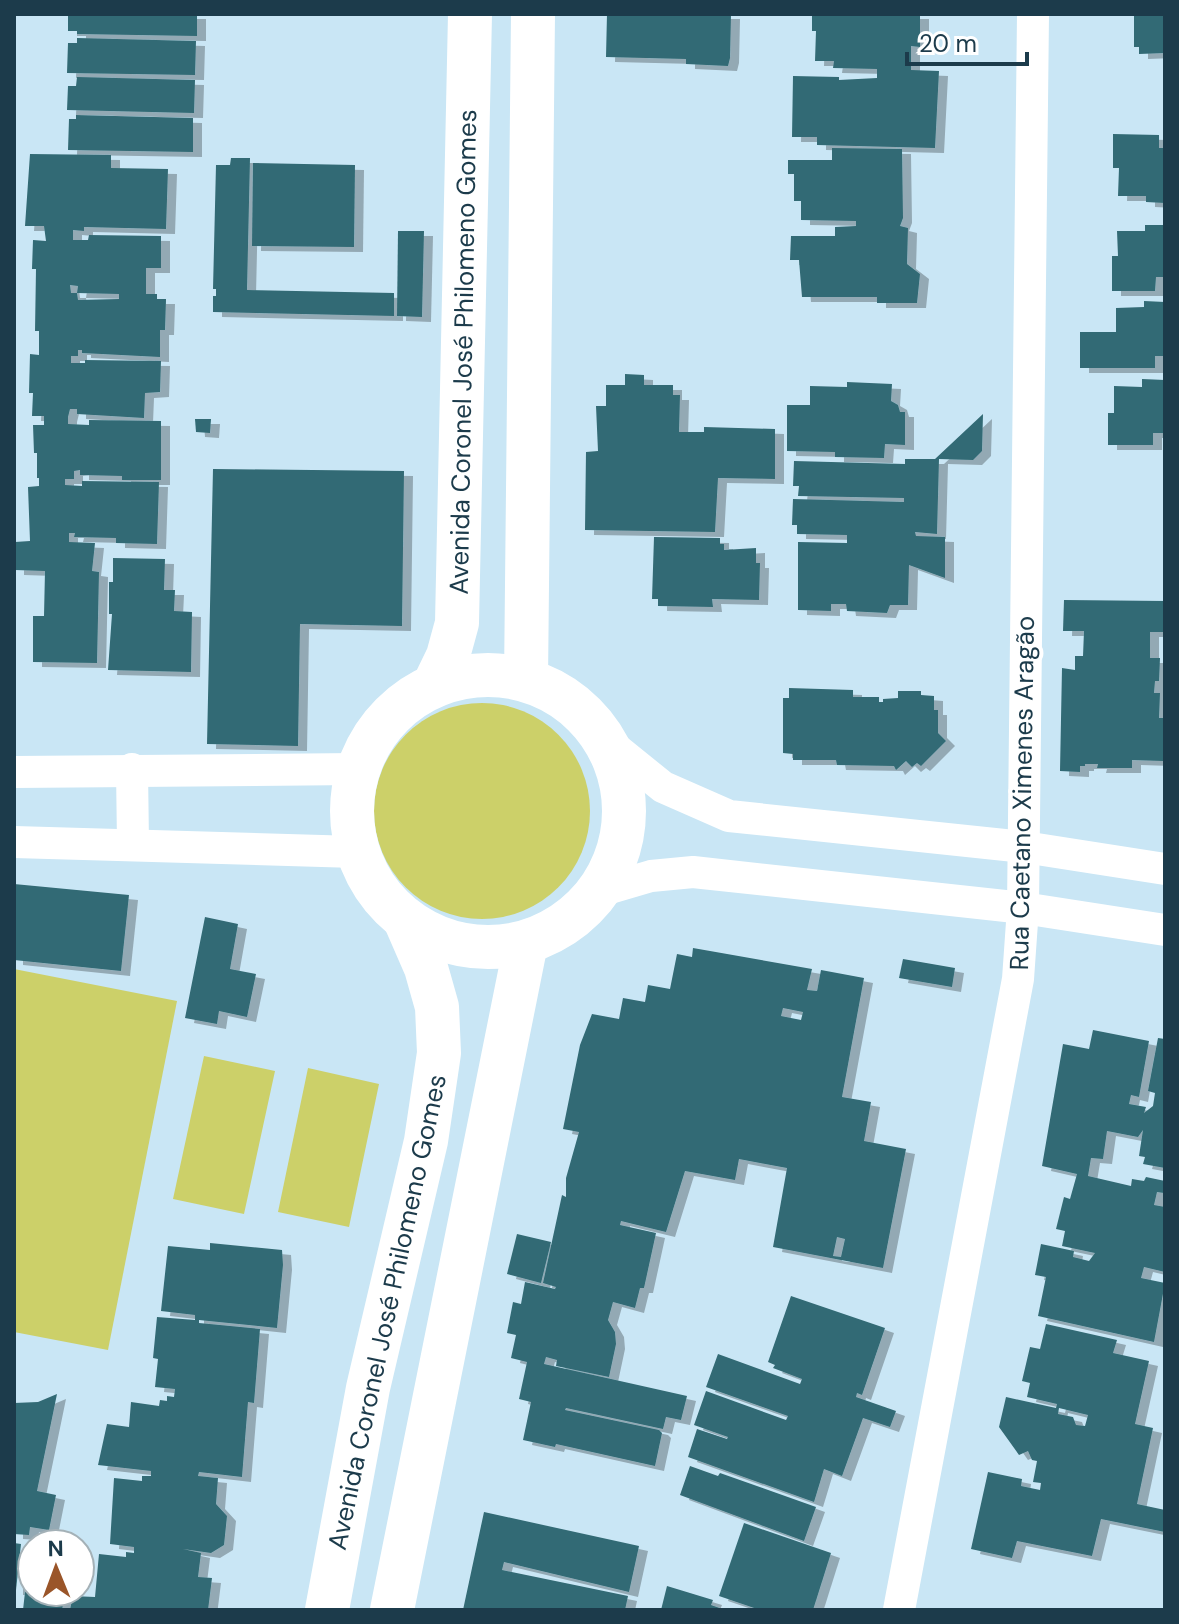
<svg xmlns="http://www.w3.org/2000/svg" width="1179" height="1624" font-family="'DM Sans',sans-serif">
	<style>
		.green { fill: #ccd069 }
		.building { fill: #326a74; fill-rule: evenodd; filter: url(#shadow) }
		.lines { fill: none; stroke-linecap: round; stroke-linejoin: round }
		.street { stroke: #fff; stroke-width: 32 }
		.secondary { stroke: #fff; stroke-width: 44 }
		.labels { text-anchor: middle; stroke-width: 8; stroke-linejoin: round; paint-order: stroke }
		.street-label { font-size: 26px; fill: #1c3b4b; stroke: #fff }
	</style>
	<defs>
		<filter id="shadow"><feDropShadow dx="9" dy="5" stdDeviation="0" flood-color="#0004"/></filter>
	</defs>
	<rect width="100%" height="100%" fill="#c9e6f5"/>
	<g class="green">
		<circle cx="482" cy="811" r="108"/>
		<polygon points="14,969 177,1001 108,1350 14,1332"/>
		<polygon points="204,1056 275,1071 244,1214 173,1199"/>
		<polygon points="308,1068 379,1084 349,1227 278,1212"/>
	</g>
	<g class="building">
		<polygon points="68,14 197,14 197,36 77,34 77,31 68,31"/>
		<polygon points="607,14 731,14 730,58 728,66 686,64 686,59 606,57"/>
		<polygon points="812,14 920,14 920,47 911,46 911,70 939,71 935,148 817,145 817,137 792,137 793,76 839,77 839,80 877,78 877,69 833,68 834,61 815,61 816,31 812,31"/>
		<polygon points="1134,14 1165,14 1165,53 1139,54 1139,47 1134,47"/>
		<polygon points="77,38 196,41 195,75 67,73 68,43 77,43"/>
		<polygon points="77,77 195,80 194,113 67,110 68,86 76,86"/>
		<polygon points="76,115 193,118 193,152 68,150 69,119 76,119"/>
		<polygon points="1113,134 1159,135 1159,148 1165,148 1165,203 1146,202 1146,196 1118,196 1119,168 1113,168"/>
		<polygon points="832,148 902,149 903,218 900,226 908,228 907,264 920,274 917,303 877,303 877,297 802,297 799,260 790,260 791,236 835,236 835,227 856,226 856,221 801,220 801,201 794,201 794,174 788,174 788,160 832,160"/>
		<path d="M30,154L111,155V168L168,169L166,229L84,227V231L73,230V240H88L89,235L161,236V268H146V294H157V299H166L165,330H160V357L82,353V350H78V356H71V363H85V360L161,361L160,392L145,393L144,418L77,414V409H70L68,417V424L89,425V420L161,421V480H122V476L80,475V470L74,471V479H65V485L82,486V481L159,482L157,544L116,543V538L74,537L75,533H69V542L95,543L92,571L99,572L97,663L33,662V616H44L45,571L15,570V542L30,541L28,487L39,486V478H37V453H34L33,425H44V416H32L33,393H29L30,354L39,355V331H35L36,269H32L33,240L46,241L44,226H25ZM70,285L78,286L77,293L119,294V299L78,300L77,293H71Z"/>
		<polygon points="231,158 250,158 247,290 394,293 394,316 213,312 213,296 216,296 216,289 213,289 216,165 230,165"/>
		<polygon points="253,163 355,165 354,247 252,246"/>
		<polygon points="1145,225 1165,225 1165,277 1156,277 1155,291 1112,291 1112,256 1118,256 1117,231 1145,231"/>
		<polygon points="398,231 424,231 422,317 397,316"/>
		<polygon points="1144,301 1165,302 1165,356 1155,356 1155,368 1080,368 1080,332 1116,332 1116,308 1144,307"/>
		<polygon points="625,374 644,375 644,385 673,385 673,395 680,395 679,432 704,432 704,427 775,429 775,479 718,478 715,532 585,530 586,452 598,451 596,406 606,406 606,385 625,385"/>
		<polygon points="1142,379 1165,380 1165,433 1153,433 1153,445 1108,445 1108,413 1114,413 1114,386 1142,387"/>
		<polygon points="847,382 892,384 891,401 898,405 900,412 905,412 905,445 885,444 884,458 835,457 835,452 787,451 787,405 810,405 810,386 847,387"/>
		<polygon points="983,414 982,451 973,460 939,459 937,534 915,532 916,536 945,537 945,578 909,565 908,605 890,605 887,613 847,611 846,604 831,604 831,611 798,610 798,542 847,543 847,535 797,534 797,525 792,525 793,499 904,502 904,498 798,496 799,486 793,486 794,461 905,464 905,459 935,459"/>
		<polygon points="195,419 211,419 210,433 196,432"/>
		<polygon points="213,469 404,471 402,626 300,624 298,746 207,744"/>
		<polygon points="654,537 720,538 720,544 724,544 724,550 756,548 756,563 760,563 759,600 712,599 713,607 658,606 658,599 652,599"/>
		<polygon points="113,558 165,559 164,590 175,590 174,611 192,612 191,672 108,670 112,614 109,614 109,582 113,582"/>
		<polygon points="1064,600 1165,601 1165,632 1150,632 1150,658 1160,658 1159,681 1155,681 1154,693 1160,693 1159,718 1164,718 1163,761 1132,760 1132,768 1097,768 1098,764 1085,764 1085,766 1080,766 1080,772 1060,771 1062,668 1075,670 1075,656 1083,656 1084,631 1063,631"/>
		<polygon points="789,688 853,690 853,697 879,697 879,702 883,702 883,699 898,698 898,691 921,691 921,695 934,696 934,710 938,710 938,733 946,741 921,766 917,763 912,767 906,761 896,770 894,766 837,765 836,760 793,760 793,754 783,753 783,698 789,698"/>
		<polygon points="14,884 129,895 121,971 14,960"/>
		<polygon points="205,917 238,924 230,969 256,974 247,1017 219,1011 217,1024 185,1018"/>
		<path d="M693,948L812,969L807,990L817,991L821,970L864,978L842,1097L871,1102L864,1141L906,1149L883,1268L773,1247L787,1168L739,1159L735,1180L685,1171L666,1232L621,1221L620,1225L656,1233L644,1288H640L635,1308L613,1302L608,1320L615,1332L616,1344L609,1377L556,1366L557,1360L546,1357L544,1364L687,1396L681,1420L666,1417L663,1429L566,1408L565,1410L659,1430L662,1433L655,1466L556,1444L555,1447L523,1440L531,1402L519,1399L527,1362L511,1358L516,1335L507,1333L513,1302L521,1304L525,1282L555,1289L556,1287L543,1283L562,1195L566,1197V1178L579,1132L563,1129L580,1045L592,1014L619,1019L623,998L645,1002L648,985L670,989L677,954L692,957ZM783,1008L803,1012L801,1020L781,1016ZM837,1237L845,1239L841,1257L833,1256Z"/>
		<polygon points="903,959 955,968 952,987 899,978"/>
		<polygon points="1093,1030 1149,1041 1139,1097 1131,1095 1129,1104 1146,1107 1144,1113 1153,1106 1155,1093 1148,1091 1158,1038 1165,1039 1165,1168 1143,1164 1145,1157 1139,1156 1143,1130 1138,1137 1107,1131 1103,1159 1091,1158 1088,1176 1131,1186 1132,1179 1144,1181 1146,1177 1165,1181 1164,1193 1157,1192 1154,1205 1165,1207 1165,1272 1144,1267 1141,1278 1165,1283 1154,1342 1038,1316 1046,1277 1035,1275 1041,1244 1074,1251 1073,1257 1089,1261 1095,1253 1062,1246 1065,1231 1056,1229 1064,1197 1070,1199 1077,1174 1042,1166 1063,1044 1089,1049"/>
		<polygon points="517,1234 551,1242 541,1283 507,1274"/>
		<polygon points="210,1243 282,1250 283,1265 277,1328 199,1320 199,1323 260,1329 254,1403 248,1402 242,1477 199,1472 198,1476 218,1478 216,1504 227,1516 224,1545 211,1553 183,1549 201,1553 198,1577 212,1578 208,1610 70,1610 72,1600 64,1599 62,1610 23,1610 25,1592 62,1595 63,1592 73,1592 72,1596 95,1597 99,1554 126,1557 126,1552 134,1553 134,1547 110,1544 114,1478 142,1481 142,1476 151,1476 151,1471 98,1465 107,1424 129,1427 131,1402 159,1406 160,1400 167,1401 167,1396 174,1397 175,1389 155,1387 158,1359 153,1358 157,1317 195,1320 195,1315 161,1311 168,1246 210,1250"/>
		<polygon points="791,1296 885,1328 862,1395 857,1393 856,1397 896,1411 890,1427 863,1418 842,1476 824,1469 814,1502 688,1457 697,1429 727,1439 728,1437 694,1425 706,1391 786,1420 788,1416 706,1387 718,1354 800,1384 802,1379 773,1368 775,1365 768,1362"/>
		<path d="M1046,1324L1117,1340L1113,1353L1149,1361L1135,1424L1153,1428L1137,1504L1165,1510V1532L1101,1519L1092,1556L1017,1541L1012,1558L971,1549L988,1472L1022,1479L1021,1486L1040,1490L1041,1483L1033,1482L1037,1461L1032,1460L1028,1451L1019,1455L999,1427L1006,1397L1056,1408L1057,1404L1027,1397L1030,1383L1022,1381L1030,1347L1040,1349ZM1059,1408L1088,1415L1085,1426L1076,1425L1073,1417L1058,1414Z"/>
		<polygon points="57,1394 37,1491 56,1495 49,1530 30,1527 29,1535 14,1534 14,1403 38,1402"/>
		<polygon points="690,1466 718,1476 720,1473 816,1507 804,1541 680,1495"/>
		<polygon points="484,1512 639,1546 629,1592 504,1562 502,1570 628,1596 625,1610 463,1610"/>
		<polygon points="744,1523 831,1553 813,1610 760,1610 719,1596"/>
		<polygon points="14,1543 21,1544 16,1590 14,1590"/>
		<polygon points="667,1586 713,1600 711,1605 725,1610 661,1610"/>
	</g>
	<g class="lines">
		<g class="street">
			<polyline points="606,741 663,787 729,816 1024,847 1165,869"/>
			<polyline points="132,769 133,844"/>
			<polyline points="14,772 357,769"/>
			<polyline points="14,842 356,852"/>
			<polyline points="600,891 651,876 693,872 1023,908 1165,930"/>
			<polyline points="899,1610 1018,979 1023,908 1033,14"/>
		</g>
		<g class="secondary">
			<circle cx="488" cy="811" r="136"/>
			<polyline points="526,680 533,14"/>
			<polyline points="434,685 448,656 457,623 470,14"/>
			<polyline points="327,1610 368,1388 426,1141 439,1053 437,1007 426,968 406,922"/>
			<polyline points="392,1610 526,943"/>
		</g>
	</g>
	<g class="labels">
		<g class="street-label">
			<text transform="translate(463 352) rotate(-89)" y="9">Avenida Coronel José Philomeno Gomes</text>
			<text transform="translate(1022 793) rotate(-89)" y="9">Rua Caetano Ximenes Aragão</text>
			<text transform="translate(387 1312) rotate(-78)" y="9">Avenida Coronel José Philomeno Gomes</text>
		</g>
	</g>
	<rect width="1179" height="1624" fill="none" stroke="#1c3b4b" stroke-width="32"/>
	<g transform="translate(56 1568) rotate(359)"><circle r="38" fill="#ffffff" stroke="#a4b1b7" stroke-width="2"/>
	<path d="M0-6L14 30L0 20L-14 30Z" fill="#9a5529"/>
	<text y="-12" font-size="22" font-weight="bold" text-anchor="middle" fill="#1c3b4b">N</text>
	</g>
	<path d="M907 52v12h120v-12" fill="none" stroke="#1c3b4b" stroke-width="4"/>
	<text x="919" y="52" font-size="24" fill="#1c3b4b" stroke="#ffffff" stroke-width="6" paint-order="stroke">20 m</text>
</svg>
